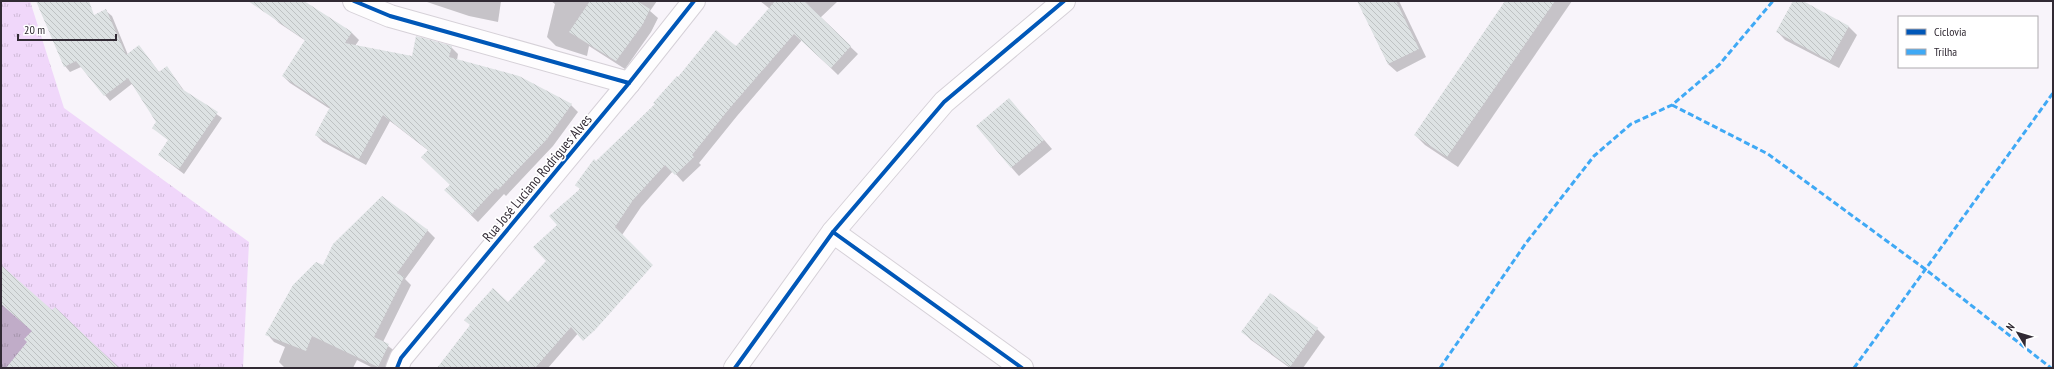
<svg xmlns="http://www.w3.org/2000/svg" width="2054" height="369" font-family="'PT Sans Narrow',sans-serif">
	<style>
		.grass { fill: url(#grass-tufts) }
		.shadow { fill: #0003 }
		.building { fill: url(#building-back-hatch) }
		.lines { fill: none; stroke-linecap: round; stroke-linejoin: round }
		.street-casing { stroke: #d6d1d8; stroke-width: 24 }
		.street { stroke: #fefdfe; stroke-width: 22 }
		.quiet { stroke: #3fa9f5; stroke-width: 3; stroke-dasharray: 6 3; stroke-linecap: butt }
		.cycleway-casing { stroke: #fff; stroke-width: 6 }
		.cycleway { stroke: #0057b8; stroke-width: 4 }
		.labels { text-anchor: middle; stroke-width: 3.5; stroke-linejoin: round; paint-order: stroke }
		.street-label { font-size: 14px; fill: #312a34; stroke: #fff }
	</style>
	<defs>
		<pattern id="grass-tufts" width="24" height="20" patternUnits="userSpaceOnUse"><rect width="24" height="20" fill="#f0d7fa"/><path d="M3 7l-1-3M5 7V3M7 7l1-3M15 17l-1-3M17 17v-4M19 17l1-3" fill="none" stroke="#ceb9d7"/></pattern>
		<pattern id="building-back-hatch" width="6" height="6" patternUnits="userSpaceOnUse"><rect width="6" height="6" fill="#dde2e3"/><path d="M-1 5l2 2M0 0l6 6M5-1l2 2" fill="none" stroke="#bec2c3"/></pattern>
	</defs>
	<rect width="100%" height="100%" fill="#f8f4fa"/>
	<polygon class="grass" points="1,1 30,1 64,108 249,242 243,368 1,368"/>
	<g class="shadow">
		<polygon points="52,1 87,1 78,23 106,11 112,16 128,55 139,46 159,72 167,67 185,92 222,118 184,174 159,155 169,140 153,128 158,122 133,83 110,101 81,67 70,72 65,66"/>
		<polygon points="282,1 292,1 323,14 352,33 359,40 355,46 413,57 451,47 458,54 457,60 571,105 578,112 553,146 506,196 504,194 478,222 452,197 451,185 429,151 390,121 366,165 323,142 316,135 330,109 290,83 283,76 306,41 279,23 272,16"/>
		<polygon points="424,1 501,1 498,22 469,16"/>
		<polygon points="551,1 657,1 650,11 658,18 651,32 625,69 589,46 587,56 556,46 547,37 555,4"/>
		<polygon points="760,1 838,1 820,18 858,54 838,75 802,40 737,116 699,163 701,165 683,182 673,171 641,207 622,235 644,257 548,368 438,368 508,303 547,261 558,225 596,162 656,104 679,78 736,47 770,9"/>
		<polygon points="1358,1 1399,1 1426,57 1397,72 1388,64"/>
		<polygon points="1506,1 1572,1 1458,167 1425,145 1415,135"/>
		<polygon points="1794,1 1801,1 1849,27 1857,35 1839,68 1785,40 1777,31"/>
		<polygon points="1009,99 1052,149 1019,176 1011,167"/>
		<polygon points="427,230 435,238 405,279 411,285 383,342 396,352 388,368 373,368 357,360 353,368 285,368 279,362 285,347 274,342 267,334 323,267"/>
		<polygon points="1,279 52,312 55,309 120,368 1,368"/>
		<polygon points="1317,329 1325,337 1303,368 1290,368 1251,340 1243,332"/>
	</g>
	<g class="building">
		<polygon points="36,1 89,1 94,15 106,9 126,55 139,45 159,72 167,66 182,89 218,112 179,169 158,155 168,140 152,128 156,122 128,78 104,96 76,61 64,67"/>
		<polygon points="248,1 304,1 352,32 345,43 412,56 416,36 452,46 449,57 519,76 572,104 547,139 498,190 496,188 471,215 444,190 450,185 421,157 428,150 383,115 359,159 315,135 330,107 282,76 305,40"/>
		<polygon points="590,1 637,1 650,9 643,24 616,61 569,32"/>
		<polygon points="775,1 804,1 851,46 831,68 794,34 729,109 692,155 694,157 675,175 665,165 633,200 615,227 653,265 595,330 583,341 571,327 535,368 437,368 470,325 464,320 493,288 508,302 546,261 533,247 557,225 549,216 580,189 575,185 594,159 596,161 655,104 653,103 677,76 678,77 716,30 736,46"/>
		<polygon points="1357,1 1396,1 1419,49 1388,64"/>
		<polygon points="1505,1 1555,1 1447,157 1414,135"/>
		<polygon points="1793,1 1803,1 1849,26 1830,61 1776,32"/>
		<polygon points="1009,98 1044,140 1011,168 976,126"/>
		<polygon points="382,196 428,230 397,273 404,277 374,337 389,344 378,367 312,336 306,351 265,335 293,285 316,262 323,265 333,244"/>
		<polygon points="1,265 52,310 55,307 119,368 6,368 27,342 24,339 32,331 1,304"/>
		<polygon points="1270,293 1318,328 1290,367 1241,332"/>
	</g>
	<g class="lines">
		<g class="street-casing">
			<g id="street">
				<polyline points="354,1 390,16 629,83"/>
				<polyline points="833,232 1022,368"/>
				<polyline points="397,368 401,358 629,83 694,1"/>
				<polyline points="735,368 833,232 944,102 1064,1"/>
			</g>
		</g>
		<use href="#street" class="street"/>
		<g class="quiet">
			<polyline points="1672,105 1768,154 1925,269 2051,368"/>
			<polyline points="1440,368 1526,243 1594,156 1631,124 1672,105 1719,65 1773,1"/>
			<polyline points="1854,368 2053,93"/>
		</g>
		<g class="cycleway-casing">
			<g id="cycleway">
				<polyline points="354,1 390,16 629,83"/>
				<polyline points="833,232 1022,368"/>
				<polyline points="397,368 401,358 629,83 694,1"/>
				<polyline points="735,368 833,232 944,102 1064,1"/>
			</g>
		</g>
		<use href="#cycleway" class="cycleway"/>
	</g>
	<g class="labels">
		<g class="street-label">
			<text transform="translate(537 178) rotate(-50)" y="5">Rua José Luciano Rodrigues Alves</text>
		</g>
	</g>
	<rect width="2054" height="369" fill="none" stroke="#312a34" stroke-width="4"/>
	<rect x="1898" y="16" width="140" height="52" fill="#ffffff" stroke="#adaaae"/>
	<rect x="1906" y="29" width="20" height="6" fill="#0057b8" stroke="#adaaae"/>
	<text x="1934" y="36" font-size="12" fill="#312a34">Ciclovia</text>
	<rect x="1906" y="49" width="20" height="6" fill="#3fa9f5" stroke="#adaaae"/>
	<text x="1934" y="56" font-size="12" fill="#312a34">Trilha</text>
	<g transform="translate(2018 333) rotate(308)" stroke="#ffffff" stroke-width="3" paint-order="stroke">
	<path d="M0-3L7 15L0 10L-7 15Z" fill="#312a34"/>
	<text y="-6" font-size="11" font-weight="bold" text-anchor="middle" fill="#312a34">N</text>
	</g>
	<path d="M18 34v6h98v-6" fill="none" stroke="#312a34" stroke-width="2"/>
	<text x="24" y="34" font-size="12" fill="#312a34" stroke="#ffffff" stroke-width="3" paint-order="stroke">20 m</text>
</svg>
